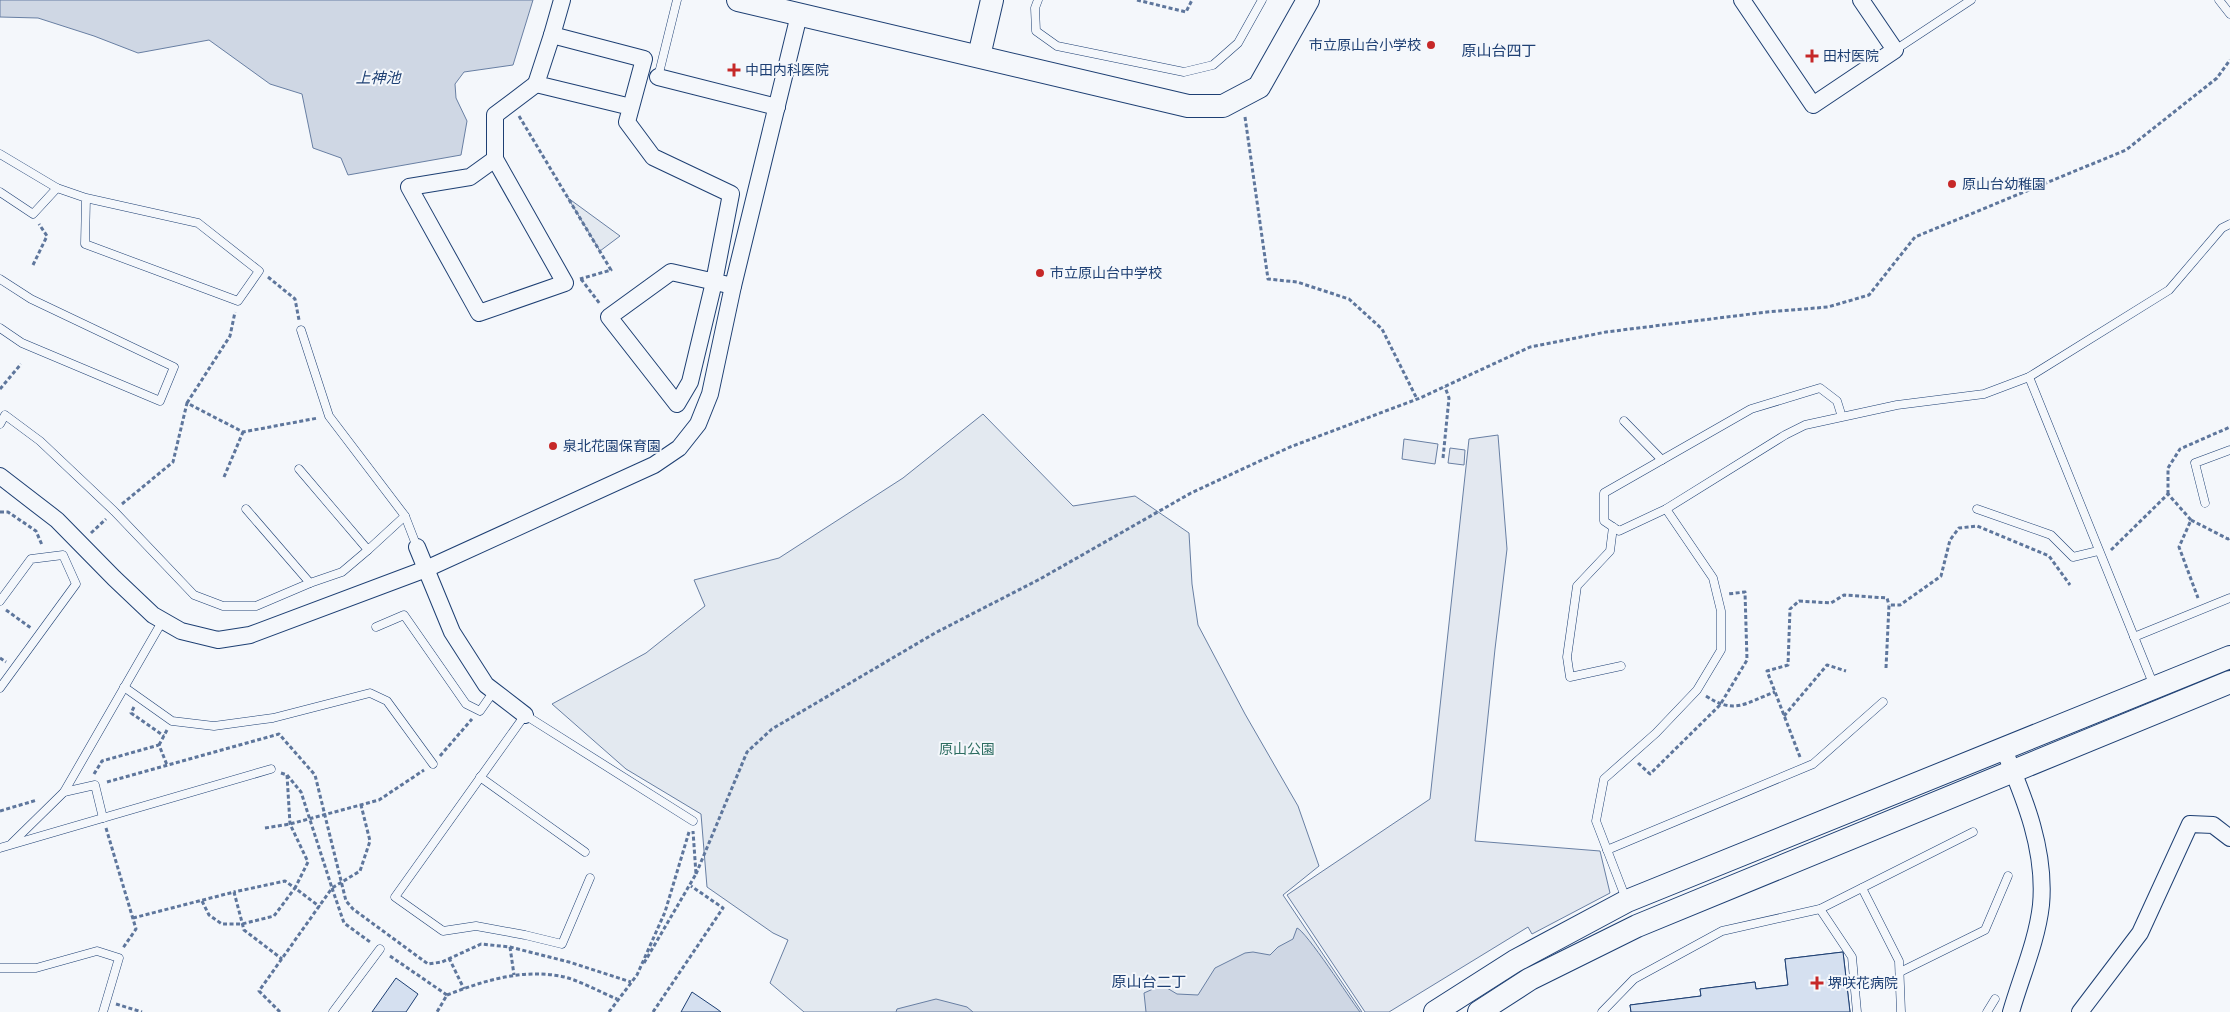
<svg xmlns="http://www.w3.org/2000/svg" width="2230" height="1012" font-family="'DM Sans','Noto Sans JP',sans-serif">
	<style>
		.green { fill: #e3e9f0; stroke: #687fa3 }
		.parking { fill: #e3e8f0; stroke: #687fa3 }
		.water { fill: #cfd7e4; stroke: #687fa3 }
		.building { fill: #d5e0f0; stroke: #1d3f73 }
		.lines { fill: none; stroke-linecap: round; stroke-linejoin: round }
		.lane-casing { stroke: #1d3f73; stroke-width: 9 }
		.street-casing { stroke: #1d3f73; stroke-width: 18 }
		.secondary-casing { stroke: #1d3f73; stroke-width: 24 }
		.path { stroke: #5e769c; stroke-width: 3; stroke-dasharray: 4 2.5; stroke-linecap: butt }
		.lane { stroke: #f4f7fb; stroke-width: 8 }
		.street { stroke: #f4f7fb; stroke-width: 16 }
		.secondary { stroke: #f4f7fb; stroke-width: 22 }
		.poi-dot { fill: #c62828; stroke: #f4f7fb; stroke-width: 2 }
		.labels { text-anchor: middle; stroke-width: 4; stroke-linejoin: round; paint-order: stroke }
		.poi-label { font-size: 14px; fill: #1d3f73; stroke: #f4f7fb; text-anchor: start }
		.park-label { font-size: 14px; fill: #2c6c60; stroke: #f4f7fb }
		.neighbourhood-label { font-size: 15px; fill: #1d3f73; stroke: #f4f7fb }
		.water-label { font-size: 15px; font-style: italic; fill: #1d3f73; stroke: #f4f7fb }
	</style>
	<rect width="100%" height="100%" fill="#f4f7fb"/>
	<g class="green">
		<polygon points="568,198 620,236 600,251"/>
		<polygon points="983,414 1073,506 1135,496 1189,533 1192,584 1198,625 1245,714 1298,806 1319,866 1283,895 1362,1012 804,1012 770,983 788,940 773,933 707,887 701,814 626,769 552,704 646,653 705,606 694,580 779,558 903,478"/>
	</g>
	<g class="parking">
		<polygon points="1498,435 1507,549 1495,649 1475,841 1600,851 1610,893 1532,934 1528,927 1389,1012 1365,1012 1287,895 1430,799 1469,439"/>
		<polygon points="1404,439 1438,444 1435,464 1402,459"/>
		<polygon points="1450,448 1465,450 1464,465 1448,463"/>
	</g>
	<g class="water">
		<polygon points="0,0 533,0 513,65 464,72 455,84 456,98 467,121 461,155 348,175 341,158 313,148 302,94 270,84 209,40 138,53 94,36 38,18 0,17"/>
		<path d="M1297,928C1306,931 1350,999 1360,1012H1146L1144,993L1162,985L1177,994L1198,995L1215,968L1245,953L1253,952L1270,955L1278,947L1293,939Z"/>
		<polygon points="936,999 967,1007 973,1012 896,1012 897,1009"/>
	</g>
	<g class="building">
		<polygon points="1843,952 1850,1012 1631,1012 1630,1005 1701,996 1700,989 1755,982 1756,989 1788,985 1785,959"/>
		<polygon points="1843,952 1850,1012 1631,1012 1630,1005 1701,996 1700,989 1755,982 1756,989 1788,985 1785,959"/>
		<polygon points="396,978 418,994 406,1012 372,1012"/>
		<polygon points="692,992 717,1009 721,1012 681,1012"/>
	</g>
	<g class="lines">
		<g class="lane-casing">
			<g id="lane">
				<polyline points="1038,0 1035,8 1036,31 1057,46 1184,72 1213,65 1238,43 1262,0"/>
				<polyline points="2219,0 2230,14"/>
				<polyline points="1895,50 1971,0"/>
				<polyline points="658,77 677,0"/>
				<polyline points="0,154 57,188 86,198 198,223 259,271 238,301 85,244 86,198"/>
				<polyline points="0,192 33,214 57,188"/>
				<polyline points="0,279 31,299 174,367 160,401 22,343 0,328"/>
				<polyline points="301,330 329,416 405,516 417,547"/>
				<polyline points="2029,377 2154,686"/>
				<polyline points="1842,417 1837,401 1820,388 1751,409 1604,493 1604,521 1619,531 1666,509 1785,435 1805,425 1897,405 1984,394 2029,377 2169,290 2222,228 2230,224"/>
				<polyline points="1624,421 1662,460"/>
				<polyline points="0,424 5,415 40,441 114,511 194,595 223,606 256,606 310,583"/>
				<polyline points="299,469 368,550 405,516"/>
				<polyline points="2205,503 2195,463 2230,450"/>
				<polyline points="246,509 310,583 342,572 368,550"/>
				<polyline points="1977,509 2051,535 2073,557 2098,551"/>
				<polyline points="1613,527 1610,551 1577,586 1567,657 1570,677 1621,666"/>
				<polyline points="0,601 31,559 63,555 76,584 0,688"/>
				<polyline points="376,627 404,615 466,704 480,711 494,691"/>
				<polyline points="2134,637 2230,598"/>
				<polyline points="124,687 172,721 214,726 273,718 370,693 387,701 433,764"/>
				<polyline points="480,777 585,852"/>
				<polyline points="64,792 163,620"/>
				<polyline points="12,843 64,792 95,785 103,818"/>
				<polyline points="0,848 271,769"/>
				<polyline points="1607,850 1813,764 1883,702"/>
				<polyline points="590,878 562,944 525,935 476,926 443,931 395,897 525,715 693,821"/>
				<polyline points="1862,888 1899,961 1901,1012"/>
				<polyline points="1626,899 1596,821 1604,779 1656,733 1697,690 1721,650 1721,611 1713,578 1666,509"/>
				<polyline points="1820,909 1852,957 1857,1012"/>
				<polyline points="0,968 36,968 97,951 119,958 103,1012"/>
				<polyline points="1900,972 1985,930 2008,876"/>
				<polyline points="333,1012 380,949"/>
				<polyline points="1602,1012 1634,979 1722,931 1820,909 1973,832"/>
				<polyline points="1987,1012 1995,999"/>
			</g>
		</g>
		<g class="street-casing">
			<g id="street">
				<polyline points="1742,0 1813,105 1895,50 1861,0"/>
				<polyline points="552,35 562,0"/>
				<polyline points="658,77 777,107"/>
				<polyline points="631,107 536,84 552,35 644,59 627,122 653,157 731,194 714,282 690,382 677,404 609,317 671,272 733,286"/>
				<polygon points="495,159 565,283 479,313 409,187 470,177"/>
				<polyline points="495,159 495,115 536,84"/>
				<polyline points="0,476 57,520 114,578 153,615 181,631 218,640 250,635 426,569 654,465 679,448 698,424 710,394 733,286 799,15"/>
				<polyline points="417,547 452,632 486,685 525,715"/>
				<path d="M2004,750C2025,799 2046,851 2041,905C2037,941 2021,977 2011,1012"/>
				<polyline points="2080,1012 2140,933 2190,824 2213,825 2230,838"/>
			</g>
		</g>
		<g class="secondary-casing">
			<g id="secondary">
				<polyline points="738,0 1188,106 1223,106 1259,87 1308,0"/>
				<polyline points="979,56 992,0"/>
				<polyline points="1435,1012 1515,961 1627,901 2230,657"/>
				<polyline points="1479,1012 1530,979 1637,926 2230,682"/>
			</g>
		</g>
		<g class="path">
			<polyline points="1137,0 1186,12 1192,0"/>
			<polyline points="519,116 611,270 580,279"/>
			<polyline points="1245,117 1268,279 1297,282 1349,299 1382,329 1417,399"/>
			<polyline points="33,265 47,236 39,224"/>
			<polyline points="268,277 295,299 299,320"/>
			<polyline points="581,279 600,304"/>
			<polyline points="0,389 21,364"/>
			<polyline points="187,403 230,336 235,312"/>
			<polyline points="1443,458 1449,398 1445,387"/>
			<polyline points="224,477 243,432"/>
			<polyline points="2168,494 2168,468 2180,449 2230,427"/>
			<polyline points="122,504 173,462 187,403 243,432 318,418"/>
			<polyline points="0,512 8,512 36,531 42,545"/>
			<polyline points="2191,520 2228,539 2230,538"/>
			<polyline points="91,533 106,519"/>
			<polyline points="2111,550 2168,494 2191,520 2179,547 2198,598"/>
			<polyline points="6,610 31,628"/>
			<polyline points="0,658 6,662"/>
			<polyline points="1886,668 1889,605 1900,605 1941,576 1950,540 1959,528 1977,526 2049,556 2070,585"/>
			<path d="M1706,696C1735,715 1745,703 1775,692"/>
			<polyline points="134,707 131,713 164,736"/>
			<polyline points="1784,716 1827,665 1846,671"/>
			<polyline points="159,745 167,730"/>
			<polyline points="440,756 472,719"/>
			<polyline points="1800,757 1767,671 1788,665 1790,609 1799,601 1831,603 1844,595 1887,598 1889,605"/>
			<polyline points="1638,763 1650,774 1720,705 1747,660 1745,592 1728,594"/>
			<polyline points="281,773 287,775 290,824 308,862 295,888 320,907"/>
			<polyline points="94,774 102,761 159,745 167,765"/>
			<polyline points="287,775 301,792 332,888 360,871 370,841 361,805"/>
			<polyline points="107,782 279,734 315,775 346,901 353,909 428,964 442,962 481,944 510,947 569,962 631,982"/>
			<polyline points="0,811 37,800"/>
			<polyline points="106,828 136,929 123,948"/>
			<polyline points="265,828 290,824 379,800 424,770"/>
			<polyline points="696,874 747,752 772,729 935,633 1040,579 1191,493 1290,447 1420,398 1530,347 1606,332 1767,312 1828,307 1869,295 1915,237 2126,150 2217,78 2230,60"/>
			<polyline points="202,901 209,915 222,924 242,924 274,916 295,888 285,881 234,892"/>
			<polyline points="133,918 234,892 244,930 282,959"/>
			<polyline points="510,947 514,975"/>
			<polyline points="390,956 447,995 437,1012"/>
			<polyline points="449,958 464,989"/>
			<polyline points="644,963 696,874 693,831"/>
			<path d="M447,995C483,981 520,969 560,976C577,979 600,992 617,999"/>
			<polyline points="116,1004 142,1012"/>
			<polyline points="280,1012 259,991 332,888 344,923 370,942"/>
			<polyline points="609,1012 637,975 665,912 689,832"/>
			<polyline points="653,1012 723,908 691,886"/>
		</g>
		<use href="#lane" class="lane"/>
		<use href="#street" class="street"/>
		<use href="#secondary" class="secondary"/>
	</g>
	<g class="poi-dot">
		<circle cx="1431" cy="45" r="5"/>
		<path d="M1809.5 48.5h5v5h5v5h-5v5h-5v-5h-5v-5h5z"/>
		<path d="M731.5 62.5h5v5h5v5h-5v5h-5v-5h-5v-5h5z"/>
		<circle cx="1952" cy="184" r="5"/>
		<circle cx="1040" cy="273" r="5"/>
		<circle cx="553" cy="446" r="5"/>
		<path d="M1814.5 975.5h5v5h5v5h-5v5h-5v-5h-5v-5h5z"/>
	</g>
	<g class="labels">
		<g class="poi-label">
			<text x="1421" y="50" text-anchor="end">市立原山台小学校</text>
			<text x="1823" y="61">田村医院</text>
			<text x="745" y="75">中田内科医院</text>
			<text x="1962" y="189">原山台幼稚園</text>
			<text x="1050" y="278">市立原山台中学校</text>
			<text x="563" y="451">泉北花園保育園</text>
			<text x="1828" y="988">堺咲花病院</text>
		</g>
		<g class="park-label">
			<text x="967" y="754">原山公園</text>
		</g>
		<g class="neighbourhood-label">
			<text x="1499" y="56">原山台四丁</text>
			<text x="1149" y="987">原山台二丁</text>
		</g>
		<g class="water-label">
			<text x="378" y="83">上神池</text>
		</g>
	</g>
</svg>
